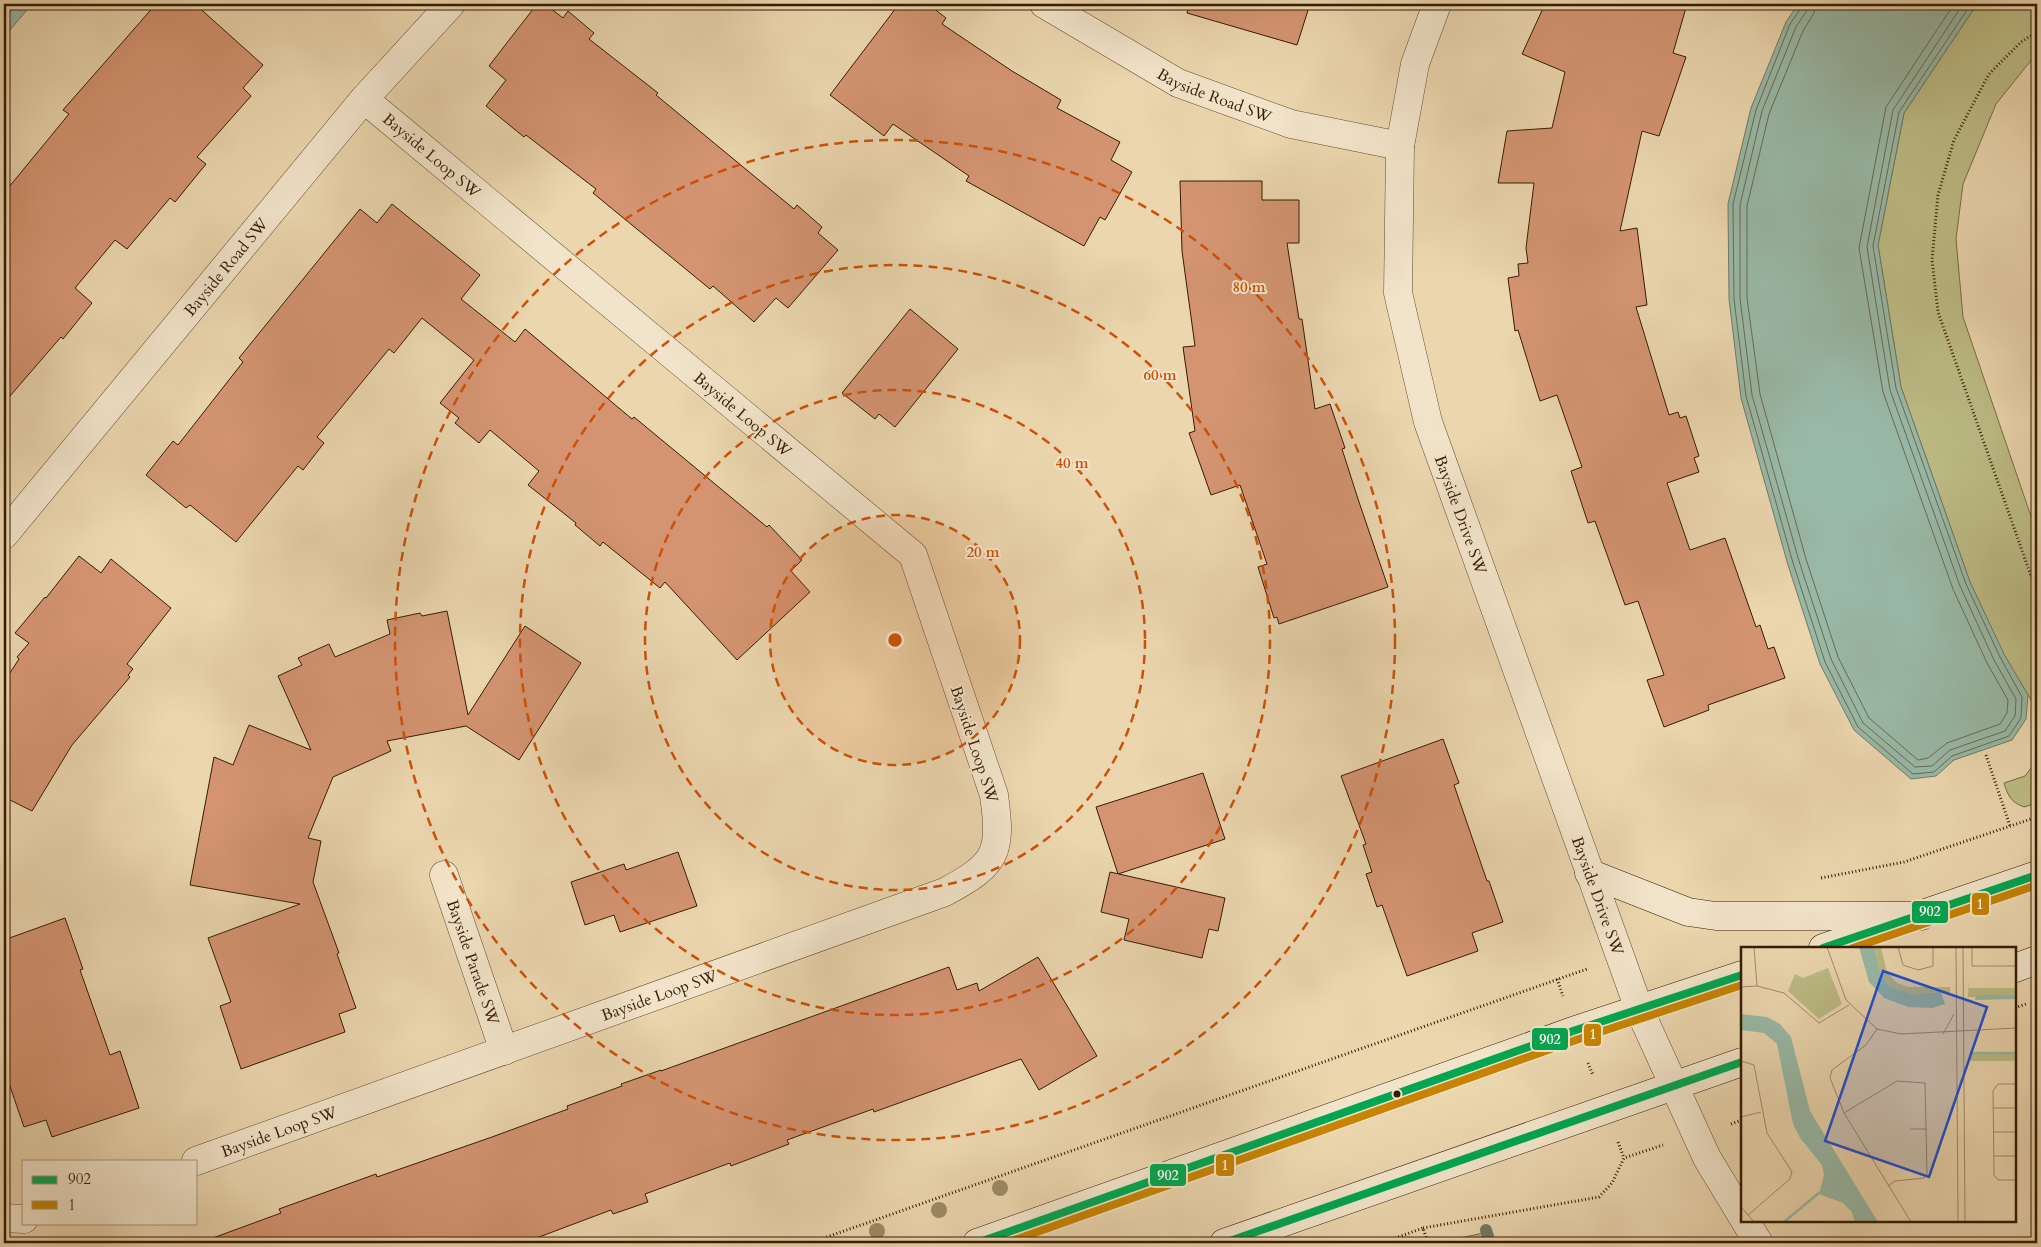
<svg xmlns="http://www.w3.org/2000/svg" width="2041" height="1247" font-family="Cardo,serif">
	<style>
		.green { fill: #bdbc86; stroke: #7a6c44 }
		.water { fill: #99b9a7; stroke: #727a65 }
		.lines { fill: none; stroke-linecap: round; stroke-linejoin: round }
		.shore { stroke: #686a55; stroke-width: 1 }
		.stream { stroke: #727a65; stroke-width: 12 }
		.building { fill: #d49472; stroke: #371b03 }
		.street-casing { stroke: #644a2e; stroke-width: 29 }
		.secondary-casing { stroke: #371b03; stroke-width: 29 }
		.path { stroke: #371b03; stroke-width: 3; stroke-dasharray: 1 2.5; stroke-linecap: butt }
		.street { stroke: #f2e4ca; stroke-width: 28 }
		.secondary { stroke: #f2e4ca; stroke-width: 28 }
		.bus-1-casing { stroke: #f2e4ca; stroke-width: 11 }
		.bus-2-casing { stroke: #f2e4ca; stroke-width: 11 }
		.bus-1 { stroke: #00a651; stroke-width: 8 }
		.bus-2 { stroke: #c78301; stroke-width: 8 }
		.tree { fill: #9e8a65 }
		.ring { fill: none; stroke: #cd500b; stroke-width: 2.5; stroke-dasharray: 9 6 }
		.bus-dot { fill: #371b03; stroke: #f2e4ca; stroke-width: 2 }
		.labels { text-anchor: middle; stroke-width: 4; stroke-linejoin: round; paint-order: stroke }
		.street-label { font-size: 16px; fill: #371b03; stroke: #f2e4ca }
		.inset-river { fill: none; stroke: #99b9a7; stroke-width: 2.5 }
		.inset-road { fill: none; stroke: #a38b6a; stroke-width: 1 }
		.view { fill: #1d4ed8; fill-opacity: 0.15; stroke: #1d4ed8; stroke-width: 2.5 }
		.inset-edge { fill: none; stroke: #371b03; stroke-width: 2.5 }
		.centre { fill: #cd500b; stroke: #f2e4ca; stroke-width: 2.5 }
		.ring-label { font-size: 15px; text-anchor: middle; font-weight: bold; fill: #cd500b; stroke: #f2e4ca; stroke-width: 4; stroke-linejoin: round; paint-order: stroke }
		.line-badge { stroke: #f2e4ca; stroke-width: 2 }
		.badge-label { font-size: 14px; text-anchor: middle; font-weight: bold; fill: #fff }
	</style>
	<rect width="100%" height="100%" fill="#ebd6ae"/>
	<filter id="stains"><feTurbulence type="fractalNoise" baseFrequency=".004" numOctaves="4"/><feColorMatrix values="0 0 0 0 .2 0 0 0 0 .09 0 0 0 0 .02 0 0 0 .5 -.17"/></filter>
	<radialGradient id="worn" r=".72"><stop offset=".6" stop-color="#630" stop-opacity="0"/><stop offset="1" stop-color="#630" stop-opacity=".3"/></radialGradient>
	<g class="green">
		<polygon points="1977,4 2037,4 2037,53 1996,104 1963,184 1956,239 1963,317 2037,534 2037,710 2004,655 1970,582 1901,387 1878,245 1904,113"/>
		<path d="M2037,760V803L2024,807C2011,802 2008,796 2004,783L2025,776Z"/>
		<polygon points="1488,1232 1492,1243 1437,1243"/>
	</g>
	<g class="water">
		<polygon points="4,4 32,4 4,37"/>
		<polygon points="1798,4 1977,4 1904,113 1878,245 1901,387 1970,582 2004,654 2028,695 2026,719 2012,740 1954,760 1936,776 1911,779 1854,730 1820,664 1788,565 1741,398 1729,299 1728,204 1751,108 1786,22"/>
	</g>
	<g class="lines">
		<g class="shore">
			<polyline points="1802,4 1801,8 1790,24 1756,110 1733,204 1734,299 1746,396 1793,563 1825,662 1858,727 1913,774 1934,772 1952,756 2009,736 2021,718 2022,697 2000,657 1966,584 1896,388 1873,246 1899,112 1971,4"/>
			<polyline points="1808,4 1807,10 1796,27 1762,111 1740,205 1740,298 1752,395 1799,561 1831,659 1863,723 1915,767 1932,766 1950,750 2005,731 2015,716 2016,699 1994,660 1960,586 1890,390 1867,247 1893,110 1963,4"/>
			<polyline points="1815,4 1814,13 1803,31 1769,114 1747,206 1747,298 1760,394 1806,559 1838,657 1869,718 1918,760 1928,758 1947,743 2000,724 2007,713 2008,700 1987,663 1953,589 1883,392 1859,248 1886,107 1954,4"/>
		</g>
		<polyline class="stream" points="1486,1230 1490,1243"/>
	</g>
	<g class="building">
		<polygon points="156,4 195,4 263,65 243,88 251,96 197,157 206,164 175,202 170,198 127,249 115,240 75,288 92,303 63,339 61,337 4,403 4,193 69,114 63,110"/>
		<polygon points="537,4 545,4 563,18 568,11 594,33 589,39 658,93 656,95 794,209 797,205 822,227 818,233 838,250 788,308 776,298 754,322 713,286 710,289 593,193 596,189 526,135 524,137 486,106 506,80 489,66"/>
		<polygon points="899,4 928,4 946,18 942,24 1012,71 1061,100 1057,108 1120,142 1111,160 1132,172 1105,220 1100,217 1084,246 966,181 969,176 893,124 884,136 830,95"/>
		<polygon points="1189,4 1310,4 1297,45 1187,13"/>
		<polygon points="1545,4 1687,4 1673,53 1686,57 1659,136 1642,131 1620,231 1637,228 1647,305 1636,307 1669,415 1678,412 1680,418 1686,416 1699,456 1694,458 1699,472 1667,483 1690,550 1725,538 1756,627 1760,625 1768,649 1774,647 1785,678 1708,705 1709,710 1664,727 1647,680 1664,675 1638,601 1625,605 1595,521 1588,523 1571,471 1582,467 1557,395 1540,401 1518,330 1515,331 1508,278 1519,276 1518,264 1528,263 1526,248 1534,183 1498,183 1507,131 1552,128 1565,72 1522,54"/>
		<polygon points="1180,181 1262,181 1262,200 1299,200 1299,243 1287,243 1299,319 1302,319 1315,409 1330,404 1345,448 1342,449 1358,499 1388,587 1279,624 1277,617 1274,618 1258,567 1267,564 1240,485 1211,495 1189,433 1195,431 1183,347 1195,346 1182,251"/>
		<polygon points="392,204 480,275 461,299 515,342 525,329 632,419 634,417 767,527 769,525 802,560 791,571 810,592 737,660 665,582 660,588 603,542 600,546 575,525 576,523 528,485 539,471 490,430 479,443 455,423 459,418 440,403 474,360 422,318 394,353 389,349 317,437 324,443 303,470 298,466 236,542 190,505 186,508 146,475 173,441 178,445 243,362 239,358 360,209 377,223"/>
		<polygon points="910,309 958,349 895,427 879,414 875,419 842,393"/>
		<polygon points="79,556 101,573 111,559 171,608 127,664 133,669 128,675 130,677 72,745 32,811 4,797 4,682 19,659 17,657 29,643 15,633 45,597 46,598"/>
		<polygon points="447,611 468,715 525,626 581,663 519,760 466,726 387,741 391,751 333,777 308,838 321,841 313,882 339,953 337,954 356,1008 339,1014 345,1032 241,1069 220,1006 231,1002 208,938 300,904 190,885 214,757 233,765 249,725 311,750 278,676 302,665 298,658 329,644 335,657 390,634 387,620 420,613 422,616"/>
		<polygon points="1443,739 1459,783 1454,785 1487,881 1489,881 1503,922 1472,933 1478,951 1407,976 1382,905 1377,907 1366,874 1372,872 1363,845 1366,844 1341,776"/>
		<polygon points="1203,773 1225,839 1118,874 1096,807"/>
		<polygon points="678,852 697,906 620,932 614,915 585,925 571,882 624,864 626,870"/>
		<polygon points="1110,872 1225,898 1218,931 1209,929 1202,958 1124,940 1129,919 1101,912"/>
		<polygon points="65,918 83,969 80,970 110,1055 120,1051 139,1108 52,1137 46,1120 24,1127 4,1069 4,940"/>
		<polygon points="1038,957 1097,1056 1039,1090 1021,1059 874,1112 873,1109 787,1140 789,1144 731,1166 730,1163 645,1194 648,1202 613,1214 611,1210 523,1243 211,1243 210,1239 281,1213 279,1209 376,1174 377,1177 492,1137 568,1109 567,1106 622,1086 621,1084 661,1070 661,1071 949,967 957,990 977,983 979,991"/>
	</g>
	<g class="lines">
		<g class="street-casing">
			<g id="street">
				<path id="s1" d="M1044,4L1178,83L1291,124L1400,146"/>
				<path id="s2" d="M1437,4L1415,64L1400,146L1398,293L1428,422L1639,1009L1707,1158L1742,1216"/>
				<path id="s3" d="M4,535L364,99L451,4"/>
				<path id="s4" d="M444,875L504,1051"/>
				<path id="s5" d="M196,1161L945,892C997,864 1002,853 994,795L913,555L364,99"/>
				<polyline points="4,1218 24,1219"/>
				<polyline points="1745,1221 1759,1243"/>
			</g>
		</g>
		<g class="secondary-casing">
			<g id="secondary">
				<polyline points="1589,873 1688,912 1716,916 1921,916"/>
				<polyline points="1823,948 2037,875"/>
				<polyline points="2015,968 2037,960"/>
				<polyline points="977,1243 1576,1030 1742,975"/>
				<polyline points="1224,1243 1742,1062"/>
			</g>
		</g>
		<g class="path">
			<polyline points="2037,32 2021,42 1989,74 1954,140 1938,195 1932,260 1938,312 2037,593"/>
			<polyline points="1986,755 2010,826"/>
			<polyline points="1821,878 1904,862 2037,817"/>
			<polyline points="1557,979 1563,996"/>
			<polyline points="2015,1008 2026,1004"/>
			<polyline points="1588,1063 1593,1075"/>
			<polyline points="1731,1124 1742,1120"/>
			<polyline points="1618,1142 1624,1158"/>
			<polyline points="1423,1228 1599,1197 1612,1183 1624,1158 1663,1145"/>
			<polyline points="810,1243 1587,969"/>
			<polyline points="1382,1243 1423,1228 1428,1243"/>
		</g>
		<use href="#street" class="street"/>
		<use href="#secondary" class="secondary"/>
		<g class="bus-1-casing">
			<g id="bus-1">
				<polyline points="1823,948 2037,875"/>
				<polyline points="977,1243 1576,1030 1742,975"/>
				<polyline points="1224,1243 1742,1062"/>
			</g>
		</g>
		<g class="bus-2-casing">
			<g id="bus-2">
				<polyline points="1853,948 2037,885"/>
				<polyline points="1006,1243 1579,1039 1742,985"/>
			</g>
		</g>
		<use href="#bus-1" class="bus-1"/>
		<use href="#bus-2" class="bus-2"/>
	</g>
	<g class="tree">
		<circle cx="1000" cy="1188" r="8"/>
		<circle cx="939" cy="1210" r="8"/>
		<circle cx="877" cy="1231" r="8"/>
	</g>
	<circle cx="895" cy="640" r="125" fill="#cd500b" fill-opacity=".12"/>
	<g class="ring">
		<circle cx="895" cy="640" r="125"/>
		<circle cx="895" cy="640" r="250"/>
		<circle cx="895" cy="640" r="375"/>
		<circle cx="895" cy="640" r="500"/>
	</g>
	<circle class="bus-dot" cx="1397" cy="1094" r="4.5"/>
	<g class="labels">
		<g class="street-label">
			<text dy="6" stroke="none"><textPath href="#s1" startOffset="194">Bayside Road SW</textPath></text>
			<text transform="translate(432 155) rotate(40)" y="6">Bayside Loop SW</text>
			<text dy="6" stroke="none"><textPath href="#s3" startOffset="348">Bayside Road SW</textPath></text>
			<text transform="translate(743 414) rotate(40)" y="6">Bayside Loop SW</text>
			<text dy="6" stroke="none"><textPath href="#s2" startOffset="525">Bayside Drive SW</textPath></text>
			<text transform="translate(975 744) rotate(72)" y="6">Bayside Loop SW</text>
			<text dy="6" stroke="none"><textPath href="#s2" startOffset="930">Bayside Drive SW</textPath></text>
			<text dy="6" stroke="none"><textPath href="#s4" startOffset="92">Bayside Parade SW</textPath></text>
			<text dy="6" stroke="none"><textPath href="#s5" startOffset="492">Bayside Loop SW</textPath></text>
			<text dy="6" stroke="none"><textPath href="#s5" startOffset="88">Bayside Loop SW</textPath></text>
		</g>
	</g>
	<g transform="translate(1741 947)">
		<rect width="275" height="275" fill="#ebd6ae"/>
		<path d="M133,0H140L146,25L156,36L167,40H209V49L202,45L171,47L148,39L140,28ZM87,21L101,57L78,72L47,44L54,27L62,31ZM228,34V41H275V48L227,50ZM229,105L275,106V114H228Z" fill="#bdbc86"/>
		<path d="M118,0H133L140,28L148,39L171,47L200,45L204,57L191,61L167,60L143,51L128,35ZM239,48H275V52L234,53L235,48ZM0,67L26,70L39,77L50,90L69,164L137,275H114L111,265L102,256L78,247L83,228L81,218L59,191L52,177L36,97L23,86L0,83Z" fill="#99b9a7"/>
		<path class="inset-river" d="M229,106H275M43,275L79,245"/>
		<path class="inset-road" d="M13,0L16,39M86,0L105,53L136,82L160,87L275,81M157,0L162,18L177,23L192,19V0M215,0L217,275M222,0L224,275M231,0V19H275M0,40L16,39L43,46L78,76L108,58M136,82L125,98L91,123L89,131L103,166L170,275M202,87L213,67M0,114L13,118L26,186L51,225L49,232L7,268M275,137H257L252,144L253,228L257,233H275M252,161H275M103,166L156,134L184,136L186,228L183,231L154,234L147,239M0,170L20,165M169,182H186M253,185H275M253,209H275M0,260L13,275"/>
		<path class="view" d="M142,24L246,60L188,230L84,194Z"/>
		<rect width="275" height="275" class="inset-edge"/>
	</g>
	<circle cx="895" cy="640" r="8" class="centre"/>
	<g class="ring-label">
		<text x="1249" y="292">80 m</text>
		<text x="1160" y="380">60 m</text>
		<text x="1072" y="468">40 m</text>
		<text x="983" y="557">20 m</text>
	</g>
	<g class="line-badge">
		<rect x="1971" y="892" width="19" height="24" rx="5" fill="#c78301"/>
		<rect x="1911" y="900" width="38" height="24" rx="5" fill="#00a651"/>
		<rect x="1583" y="1023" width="19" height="24" rx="5" fill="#c78301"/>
		<rect x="1531" y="1027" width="38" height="24" rx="5" fill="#00a651"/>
		<rect x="1215" y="1153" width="20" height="24" rx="5" fill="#c78301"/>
		<rect x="1149" y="1163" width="38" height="24" rx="5" fill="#00a651"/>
	</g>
	<g class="badge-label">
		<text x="1980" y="909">1</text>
		<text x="1930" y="916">902</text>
		<text x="1593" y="1039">1</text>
		<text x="1550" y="1044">902</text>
		<text x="1225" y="1170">1</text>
		<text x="1168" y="1180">902</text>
	</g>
	<rect width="2041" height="1247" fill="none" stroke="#ebd6ae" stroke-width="20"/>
	<rect x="5" y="5" width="2031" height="1237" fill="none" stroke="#371b03" stroke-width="2.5"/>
	<rect x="10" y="10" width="2021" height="1227" fill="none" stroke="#371b03"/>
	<rect x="22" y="1160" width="175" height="65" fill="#f2e4ca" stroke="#a7947a"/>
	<rect x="32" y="1176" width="25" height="8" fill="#00a651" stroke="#a7947a"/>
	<text x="68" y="1184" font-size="15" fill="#371b03">902</text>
	<rect x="32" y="1201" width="25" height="8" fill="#c78301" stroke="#a7947a"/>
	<text x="68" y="1210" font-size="15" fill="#371b03">1</text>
	<rect width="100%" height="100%" filter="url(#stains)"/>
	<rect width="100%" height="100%" fill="url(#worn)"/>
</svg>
